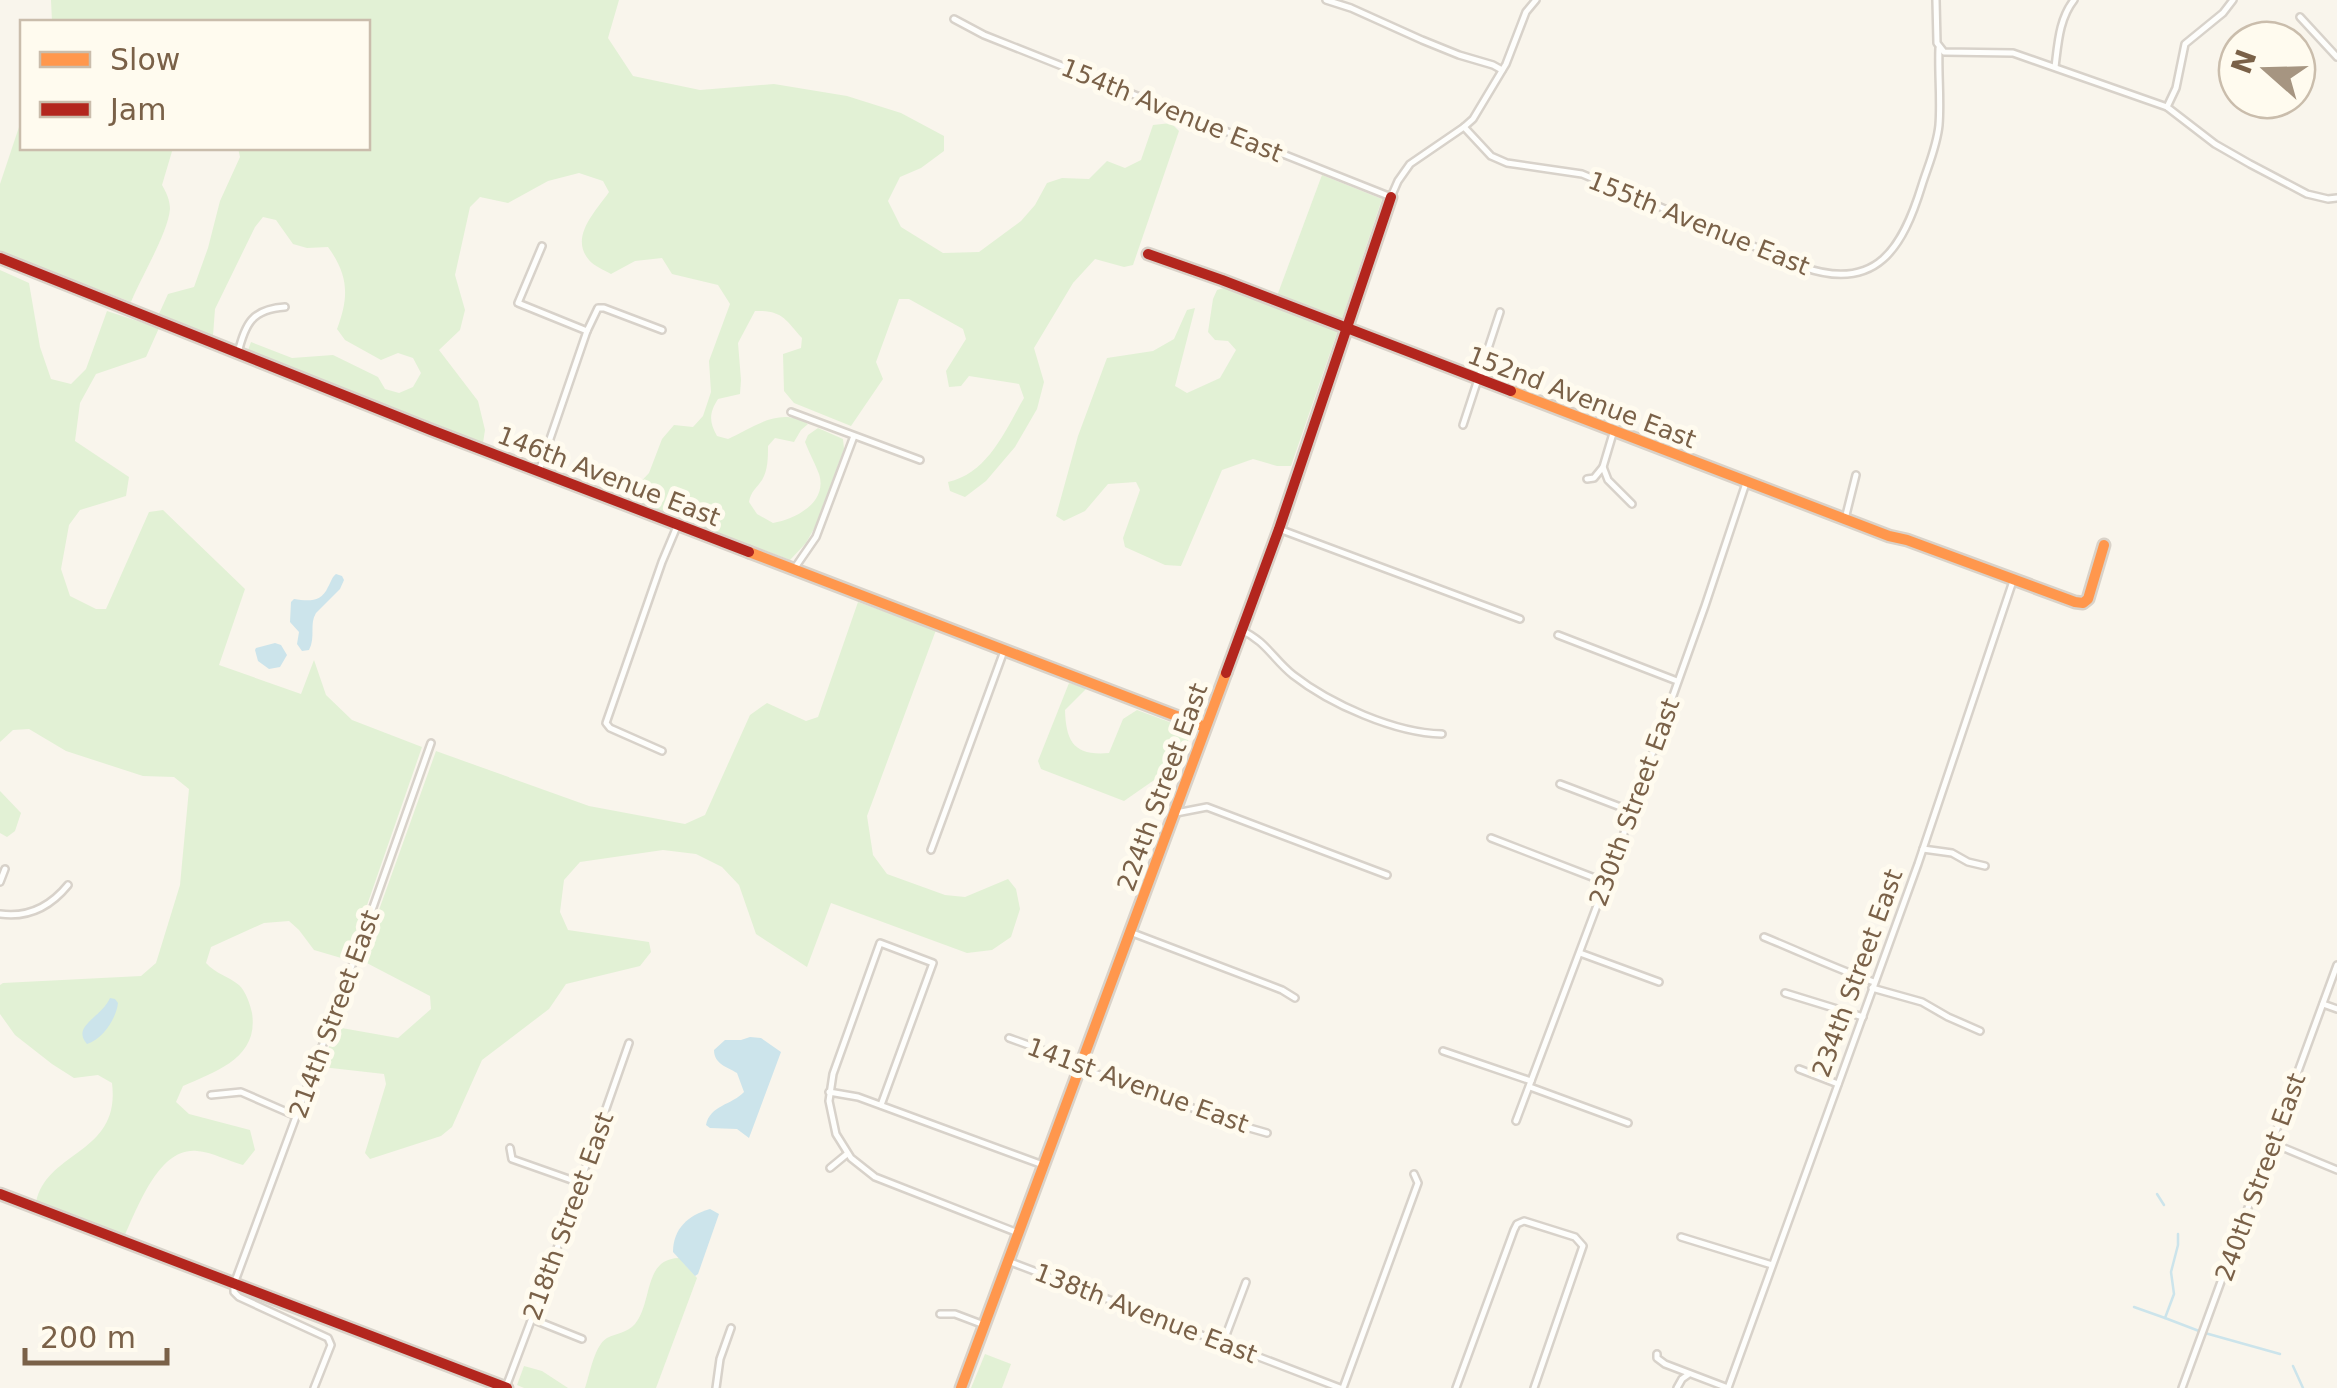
<svg xmlns="http://www.w3.org/2000/svg" width="2337" height="1388" font-family="'DejaVu Sans',sans-serif">
	<style>
		.green { fill: #e2f1d5 }
		.water { fill: #cce4eb }
		.lines { fill: none; stroke-linecap: round; stroke-linejoin: round }
		.stream { stroke: #cce4eb; stroke-width: 2.5 }
		.street-casing { stroke: #d8d2ca; stroke-width: 10 }
		.slow-casing { stroke: #d9d2c9; stroke-width: 15 }
		.jam-casing { stroke: #d9d2c9; stroke-width: 15 }
		.street { stroke: #fefefc; stroke-width: 5 }
		.slow { stroke: #ff974d; stroke-width: 10 }
		.jam { stroke: #b3261e; stroke-width: 10 }
		.labels { text-anchor: middle; stroke-width: 10; stroke-linejoin: round; paint-order: stroke }
		.street-label { font-size: 25px; fill: #7a6148; stroke: #fffbef }
	</style>
	<rect width="100%" height="100%" fill="#f9f5ec"/>
	<g class="green">
		<path d="M51,0H619L608,38L633,76L700,90L774,84L847,96L901,113L944,136V151L921,168L900,177L888,201L901,227L943,253L979,252L1021,221L1035,205L1047,183L1062,178L1089,179L1107,161L1125,168L1141,160L1153,125L1171,123L1179,131L1133,265L1124,267L1095,259L1073,283L1034,348L1044,382L1037,409L1015,447L986,481L965,497L950,491L948,482C988,473 1005,431 1024,398L1019,384L969,376L961,386L949,387L946,371L966,339L963,329L909,299H899L876,362L883,379L851,426L794,403L784,391L783,354L801,348L802,338C785,319 782,310 755,311L738,343L741,380L740,394L718,399C709,413 709,422 717,436L728,439C754,427 780,406 808,424L801,430L794,442L775,438L768,446C768,458 768,470 762,480C756,489 751,491 749,502L757,514L773,523C796,519 828,502 819,474C815,463 809,453 805,442L808,435L818,428L843,439L844,449L815,527L806,543L790,560L632,500V491L649,473L662,439L674,425L693,427L703,416L711,392L709,361L730,304L718,285L672,274L662,258L635,261L611,274C604,270 594,266 589,260C569,237 596,211 609,192L603,181L579,173L548,181L508,203L480,197L470,207L455,275L465,310L460,330L439,350L478,401L485,430L483,443L248,350L251,342L292,358L333,355L378,377L385,389L399,393L413,387L421,373L413,358L398,353L381,360L345,340L337,329C349,297 349,276 328,247L307,248L293,244L276,220L263,217L255,227L215,309L213,336L158,316L168,294L194,287L208,248L220,201L240,157L238,148H368V22H52Z"/>
		<path d="M22,118V148H173L162,185C166,192 170,200 170,209C168,233 141,277 131,302L0,252V184Z"/>
		<polygon points="1322,175 1382,199 1341,322 1277,296"/>
		<path d="M0,270L29,283L40,347L51,379L71,384L86,369L107,311L159,328L146,357L96,374L80,403L75,441L129,477L126,496L80,510L69,525L61,569L70,596L96,609H106L149,512L163,510L245,589L219,665L301,694L314,660L326,695L352,720L422,747L348,960L314,950L299,930L289,921L264,923L211,947L206,963C216,974 228,976 239,985C246,992 250,1004 252,1013C259,1058 216,1071 183,1086L176,1102L189,1114L250,1130L255,1150L243,1165C228,1161 212,1152 197,1151C159,1147 138,1207 125,1235L36,1203C46,1150 121,1155 112,1083L98,1075L74,1078L52,1064L15,1035L0,1014V985L3,983L141,976L156,963L180,885L189,789L174,777L143,776L66,751L29,729L13,730L0,742Z"/>
		<polygon points="1227,287 1338,330 1291,466 1277,466 1253,459 1222,470 1181,566 1165,565 1125,547 1123,538 1140,490 1136,482 1108,484 1085,511 1064,521 1056,516 1078,436 1107,358 1153,351 1174,339 1187,310 1195,308 1175,386 1187,393 1220,378 1236,350 1228,341 1215,340 1208,332 1213,299 1217,290"/>
		<polygon points="858,602 936,630 867,816 873,855 887,874 945,895 965,897 1008,879 1016,889 1020,909 1011,937 992,950 967,953 831,903 807,967 756,934 739,885 722,867 696,854 663,850 580,862 564,880 560,912 568,930 649,942 651,952 640,966 566,984 549,1009 482,1060 452,1127 441,1136 370,1159 365,1153 386,1084 384,1074 322,1067 336,1027 398,1038 431,1009 430,996 361,960 436,751 589,806 685,824 705,815 750,715 767,703 806,721 818,717"/>
		<path d="M1069,683L1087,688L1065,710C1066,742 1074,756 1109,753L1123,719L1137,710L1183,727L1190,734L1185,753L1170,769L1124,801L1041,769L1038,761Z"/>
		<polygon points="0,791 21,813 15,831 7,837 0,833"/>
		<path d="M679,1258L697,1278L656,1388H585C590,1374 594,1346 607,1338C617,1333 627,1333 635,1324C653,1302 643,1259 679,1258Z"/>
		<polygon points="985,1354 1011,1364 1002,1388 971,1388"/>
		<polygon points="524,1366 542,1371 568,1388 524,1388 517,1385"/>
	</g>
	<g class="water">
		<path d="M336,574L342,576L344,580L340,589L316,613C309,624 316,637 309,650L302,651L297,644L299,632L290,622L291,602L294,599C308,601 321,603 328,587C331,582 332,577 336,574Z"/>
		<polygon points="275,643 281,645 287,655 280,667 269,669 258,661 255,650 256,648"/>
		<path d="M110,998L115,999L118,1003C116,1019 103,1039 87,1044C71,1026 101,1018 110,998Z"/>
		<path d="M750,1037L761,1038L781,1052L749,1138L737,1129L710,1128L706,1125C710,1105 732,1105 744,1092L737,1073C727,1067 714,1064 714,1050L725,1040H741Z"/>
		<path d="M710,1209L719,1214L698,1274L695,1276L673,1252C673,1229 688,1215 710,1209Z"/>
	</g>
	<g class="lines">
		<g class="stream">
			<polyline points="2157,1194 2164,1205"/>
			<polyline points="2178,1234 2178,1245 2171,1272 2174,1294 2165,1318 2199,1331"/>
			<polyline points="2134,1307 2165,1318"/>
			<polyline points="2205,1333 2280,1354"/>
			<polyline points="2293,1366 2303,1388"/>
		</g>
		<g class="street-casing">
			<g id="street">
				<polyline points="1326,0 1351,8 1422,40 1459,55 1493,65 1502,70"/>
				<polyline points="1936,0 1937,43 1944,52 2013,53 2167,107 2215,144 2250,164 2307,194 2328,199 2337,198"/>
				<polyline points="2300,17 2337,57"/>
				<polyline points="954,19 984,35 1391,197 1398,181 1410,164 1464,127 1473,119 1506,64 1526,12 1536,0"/>
				<path d="M2055,67C2058,44 2059,19 2074,0"/>
				<polyline points="2167,107 2176,88 2185,44 2223,13 2233,0"/>
				<path d="M1464,127L1491,156L1507,163L1582,174L1803,267C1877,293 1903,247 1922,185C1928,166 1937,146 1939,125C1941,100 1938,74 1939,48"/>
				<polyline points="542,246 518,303 587,331"/>
				<path d="M238,353C245,324 252,309 285,307"/>
				<polyline points="791,412 920,460"/>
				<polyline points="1463,425 1500,312"/>
				<polyline points="1603,467 1608,480 1632,504"/>
				<polyline points="539,471 587,331 598,308 604,308 662,330"/>
				<polyline points="1587,479 1594,478 1603,467 1614,430"/>
				<polyline points="1845,519 1856,475"/>
				<polyline points="1279,529 1520,619"/>
				<polyline points="794,569 816,537 854,436"/>
				<path d="M1241,630C1266,641 1273,659 1293,675C1330,704 1395,733 1442,734"/>
				<polyline points="1558,635 1677,681"/>
				<polyline points="662,751 610,728 606,723 662,562 678,524"/>
				<polyline points="1560,784 1631,811"/>
				<polyline points="1176,813 1207,807 1387,875"/>
				<polyline points="1491,838 1605,882"/>
				<polyline points="1923,849 1952,853 1968,862 1985,866"/>
				<polyline points="931,850 1004,651"/>
				<polyline points="0,882 5,869"/>
				<path d="M0,914C28,918 50,907 68,885"/>
				<polyline points="1130,932 1282,990 1295,998"/>
				<path d="M1764,937C1801,952 1836,969 1874,982"/>
				<polyline points="1580,953 1659,982"/>
				<polyline points="1872,988 1922,1002 1948,1017 1980,1031"/>
				<polyline points="1785,993 1863,1017"/>
				<polyline points="2323,1004 2337,1009"/>
				<polyline points="1009,1038 1081,1064 1086,1070 1198,1110 1211,1117 1267,1133"/>
				<polyline points="1443,1051 1531,1081"/>
				<polyline points="1799,1069 1838,1084"/>
				<polyline points="1530,1087 1628,1123"/>
				<polyline points="829,1092 858,1097 1043,1165"/>
				<polyline points="211,1095 241,1092 296,1116"/>
				<polyline points="881,1105 933,963 880,943 833,1074 829,1101 836,1134 851,1158 875,1177 1018,1233"/>
				<polyline points="1516,1121 1619,847 1705,606 1747,480"/>
				<polyline points="2272,1143 2337,1170"/>
				<polyline points="510,1148 512,1159 580,1183"/>
				<polyline points="830,1168 847,1154"/>
				<polyline points="1681,1237 1772,1265"/>
				<polyline points="1008,1261 1340,1388"/>
				<polyline points="940,1314 955,1314 984,1325"/>
				<polyline points="532,1319 582,1339"/>
				<polyline points="1223,1343 1246,1282"/>
				<polyline points="1657,1354 1657,1358 1665,1364 1728,1388"/>
				<polyline points="506,1387 541,1294 629,1043"/>
				<polyline points="314,1388 331,1345 328,1338 239,1297 234,1292 234,1284 360,944 431,743"/>
				<polyline points="716,1388 720,1359 731,1328"/>
				<polyline points="1343,1388 1418,1183 1414,1174"/>
				<polyline points="1456,1388 1514,1230 1517,1224 1524,1221 1575,1237 1583,1246 1534,1388"/>
				<polyline points="1677,1388 1682,1379 1689,1374"/>
				<polyline points="1728,1388 1918,864 2013,581"/>
				<polyline points="2182,1388 2337,965"/>
			</g>
		</g>
		<g class="slow-casing">
			<g id="slow">
				<polyline points="1511,391 1889,536 1907,540 2075,602 2083,603 2088,599 2104,545"/>
				<polyline points="749,552 1205,727"/>
				<polyline points="961,1388 1226,673"/>
			</g>
		</g>
		<g class="jam-casing">
			<g id="jam">
				<polyline points="1148,254 1222,280 1511,391"/>
				<polyline points="0,258 431,430 749,552"/>
				<polyline points="1226,673 1279,529 1391,197"/>
				<polyline points="0,1194 507,1388"/>
			</g>
		</g>
		<use href="#street" class="street"/>
		<use href="#slow" class="slow"/>
		<use href="#jam" class="jam"/>
	</g>
	<g class="labels">
		<g class="street-label">
			<text transform="translate(1172 110) rotate(22)" y="9">154th Avenue East</text>
			<text transform="translate(1699 223) rotate(22)" y="9">155th Avenue East</text>
			<text transform="translate(1582 397) rotate(21)" y="9">152nd Avenue East</text>
			<text transform="translate(609 476) rotate(21)" y="9">146th Avenue East</text>
			<text transform="translate(1162 787) rotate(-70)" y="9">224th Street East</text>
			<text transform="translate(1634 802) rotate(-70)" y="9">230th Street East</text>
			<text transform="translate(1857 973) rotate(-70)" y="9">234th Street East</text>
			<text transform="translate(334 1014) rotate(-70)" y="9">214th Street East</text>
			<text transform="translate(1138 1085) rotate(20)" y="9">141st Avenue East</text>
			<text transform="translate(2260 1177) rotate(-70)" y="9">240th Street East</text>
			<text transform="translate(568 1216) rotate(-70)" y="9">218th Street East</text>
			<text transform="translate(1146 1313) rotate(21)" y="9">138th Avenue East</text>
		</g>
	</g>
	<rect x="20" y="20" width="350" height="130" fill="#fffbef" stroke="#cabdac" stroke-width="2.5"/>
	<rect x="40" y="52" width="50" height="15" fill="#ff974d" stroke="#cabdac" stroke-width="2.5"/>
	<text x="110" y="70" font-size="30" fill="#7a6148">Slow</text>
	<rect x="40" y="102" width="50" height="15" fill="#b3261e" stroke="#cabdac" stroke-width="2.5"/>
	<text x="110" y="120" font-size="30" fill="#7a6148">Jam</text>
	<g transform="translate(2267 70) rotate(290)"><circle r="48" fill="#fffbef" stroke="#cabdac" stroke-width="2.5"/>
	<path d="M0-8L18 38L0 25L-18 38Z" fill="#a69581"/>
	<text y="-15" font-size="28" font-weight="bold" text-anchor="middle" fill="#7a6148">N</text>
	</g>
	<path d="M25 1348v15h142v-15" fill="none" stroke="#7a6148" stroke-width="5"/>
	<text x="40" y="1348" font-size="30" fill="#7a6148" stroke="#fffbef" stroke-width="8" paint-order="stroke">200 m</text>
</svg>
